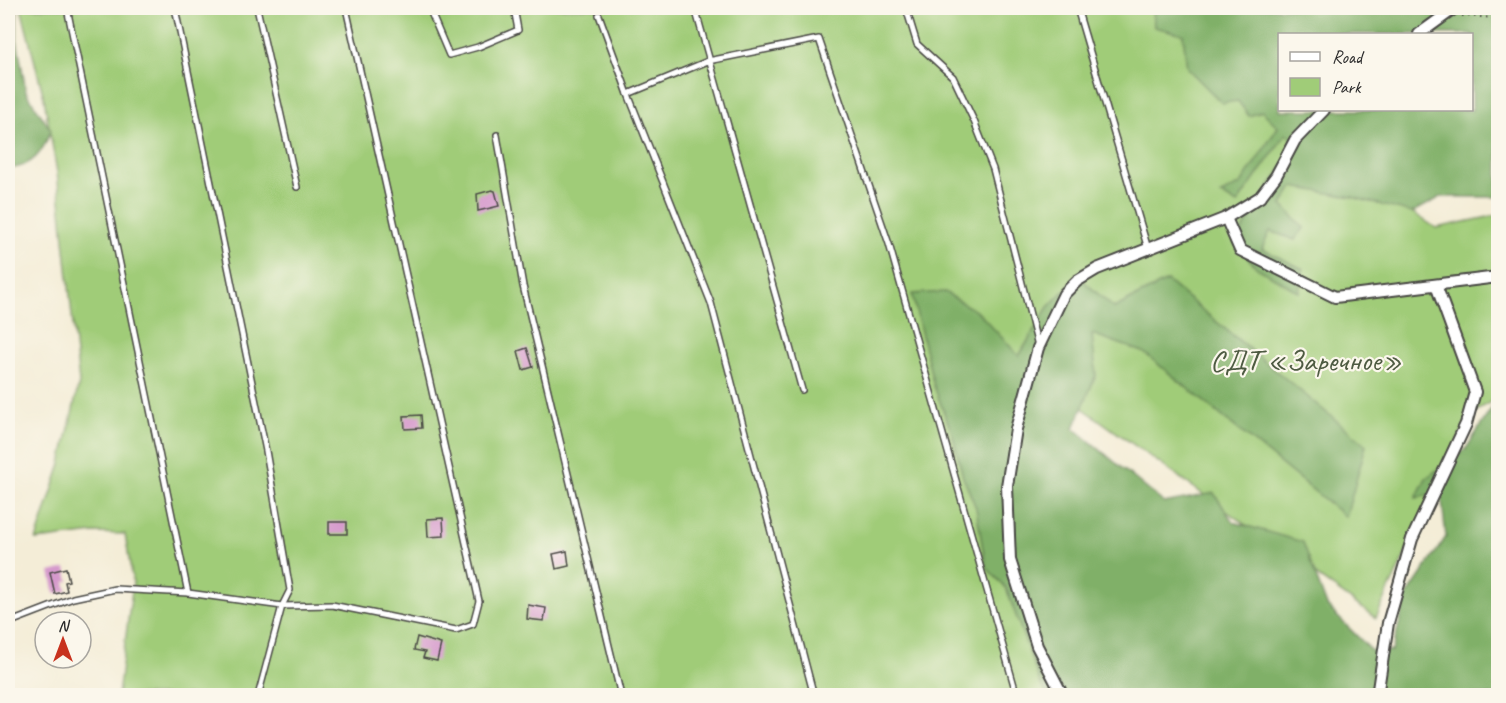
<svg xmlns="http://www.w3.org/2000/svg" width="1506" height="703" font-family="Caveat,sans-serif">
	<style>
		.green { fill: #a0cc78; stroke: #667c52; stroke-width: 1.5 }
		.forest { fill: #80b068; stroke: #566e4a; stroke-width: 1.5; fill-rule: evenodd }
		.building { fill: #d599cc }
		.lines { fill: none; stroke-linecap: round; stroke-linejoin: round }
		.service-casing { stroke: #494845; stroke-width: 8 }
		.minor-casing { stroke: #494845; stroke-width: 14 }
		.path { stroke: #494845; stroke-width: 2; stroke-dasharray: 1.5 4.5; stroke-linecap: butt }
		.service { stroke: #fff; stroke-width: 5 }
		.minor { stroke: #fff; stroke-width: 10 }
		.labels { text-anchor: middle; stroke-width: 4.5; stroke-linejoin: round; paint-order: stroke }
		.park-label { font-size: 30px; fill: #4e5b42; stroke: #fbf7ec }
	</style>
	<rect width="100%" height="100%" fill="#fbf7ec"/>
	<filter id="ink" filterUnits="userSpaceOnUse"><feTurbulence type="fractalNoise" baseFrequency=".0167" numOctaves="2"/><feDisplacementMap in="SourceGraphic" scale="12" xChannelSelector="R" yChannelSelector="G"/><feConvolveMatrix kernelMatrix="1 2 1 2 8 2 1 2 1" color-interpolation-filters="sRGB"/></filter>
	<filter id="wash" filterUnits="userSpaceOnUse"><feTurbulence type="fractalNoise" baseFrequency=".008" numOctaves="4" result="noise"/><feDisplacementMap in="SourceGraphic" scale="24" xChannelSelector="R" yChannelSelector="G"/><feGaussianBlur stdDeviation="1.35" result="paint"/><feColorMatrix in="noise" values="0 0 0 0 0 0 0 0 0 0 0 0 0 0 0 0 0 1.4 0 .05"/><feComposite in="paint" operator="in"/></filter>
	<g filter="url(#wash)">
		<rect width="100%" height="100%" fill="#f4edd7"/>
		<polygon class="green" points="21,8 1179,8 1252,96 1289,130 1436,228 1498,215 1498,397 1469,416 1376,618 1025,367 1052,695 118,695 133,583 125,534 94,533 36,540 61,464 79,383 57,172 44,98"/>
		<g class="forest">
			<path d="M8,8H17V39L26,92L51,130C43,152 33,167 8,169Z"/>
			<path d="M1153,8H1498V197H1441L1412,213L1352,197L1293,187L1282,205L1304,228L1295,240L1270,231L1262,249L1303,269L1299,292L1257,268L1234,243L1298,143L1286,134L1237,204L1221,194L1241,184L1278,127L1262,111L1249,116L1238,101L1222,103L1187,68L1183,34L1154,27ZM1280,34H1472V110H1280Z"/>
			<polygon points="1078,276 1114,308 1167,281 1366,445 1346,517 1143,352 1092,334 1096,375 1074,428 1164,503 1214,493 1233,522 1303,542 1327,606 1372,651 1392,651 1406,597 1446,537 1441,493 1416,498 1426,478 1466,449 1498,398 1498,695 1048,695 1041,685 1006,588 986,567 976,508 963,477 953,436 934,386 912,294 945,292 979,313 1019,356 1048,307"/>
		</g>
		<g id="blocks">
			<g class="building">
				<polygon points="492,190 495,191 499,206 478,211 477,194"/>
				<polygon points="527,348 533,367 523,370 518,351"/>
				<polygon points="421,415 422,428 405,429 404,416"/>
				<polygon points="443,518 444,536 428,537 427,519"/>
				<rect x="329" y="522" width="18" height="12"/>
				<polygon points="567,551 569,566 556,569 553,554"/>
				<polygon points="66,568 69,581 65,582 67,591 55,594 50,572"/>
				<polygon points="528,605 546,608 544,621 527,619"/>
				<polygon points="417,637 441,644 437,661 423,658 425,652 414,650"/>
			</g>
		</g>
	</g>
	<g filter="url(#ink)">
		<use href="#blocks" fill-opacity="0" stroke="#494845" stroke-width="1.5"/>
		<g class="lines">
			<g class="service-casing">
				<g id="service">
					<polyline points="67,8 188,593"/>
					<polyline points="175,8 266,451 290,590 282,606 258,696"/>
					<polyline points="257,8 297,187"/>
					<polyline points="429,8 449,55 478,47 518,30 514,8"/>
					<polyline points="695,8 802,390"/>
					<polyline points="906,8 917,44 953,77 974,121 993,169 1038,346"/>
					<polyline points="1077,8 1148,249"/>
					<polyline points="599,15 628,94"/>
					<polyline points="497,135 523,286 621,696"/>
					<polyline points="8,623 73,598 115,589 188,593 282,606 332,605 456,630 473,624 479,601 346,8"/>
					<polyline points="814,696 711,303 628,94 708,61 819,39 889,244 1017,696"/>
				</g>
			</g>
			<g class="minor-casing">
				<g id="minor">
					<polyline points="1419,34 1455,8"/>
					<polyline points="1226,218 1240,250 1335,297 1498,277"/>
					<polyline points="1063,696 1037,646 1010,560 1007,486 1016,429 1038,348 1064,294 1077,281 1097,269 1226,218 1260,197 1276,176 1295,140 1324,110"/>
					<polyline points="1377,696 1388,623 1412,539 1466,424 1475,392 1436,285"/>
				</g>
			</g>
			<polyline class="path" points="1462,16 1498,18"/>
			<use href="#service" class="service"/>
			<use href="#minor" class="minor"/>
		</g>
	</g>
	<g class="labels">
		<g class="park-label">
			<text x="1306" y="370">СДТ «Заречное»</text>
		</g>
	</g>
	<rect width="1506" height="703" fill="none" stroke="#fbf7ec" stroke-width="30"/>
	<rect x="1278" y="33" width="195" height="78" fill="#fbf7ec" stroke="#a8a59f" stroke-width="1.5"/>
	<rect x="1290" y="52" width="30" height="9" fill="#ffffff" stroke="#a8a59f" stroke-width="1.5"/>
	<text x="1332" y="63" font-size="18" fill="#2b2b2b">Road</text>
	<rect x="1290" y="78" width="30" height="18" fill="#a0cc78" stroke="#a8a59f" stroke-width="1.5"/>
	<text x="1332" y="93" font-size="18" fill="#2b2b2b">Park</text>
	<g transform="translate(63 640)"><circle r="28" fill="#fbf7ec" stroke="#a8a59f" stroke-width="1.5"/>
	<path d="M0-4.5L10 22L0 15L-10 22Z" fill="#c8321e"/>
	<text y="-9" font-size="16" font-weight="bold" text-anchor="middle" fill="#2b2b2b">N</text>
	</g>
</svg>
